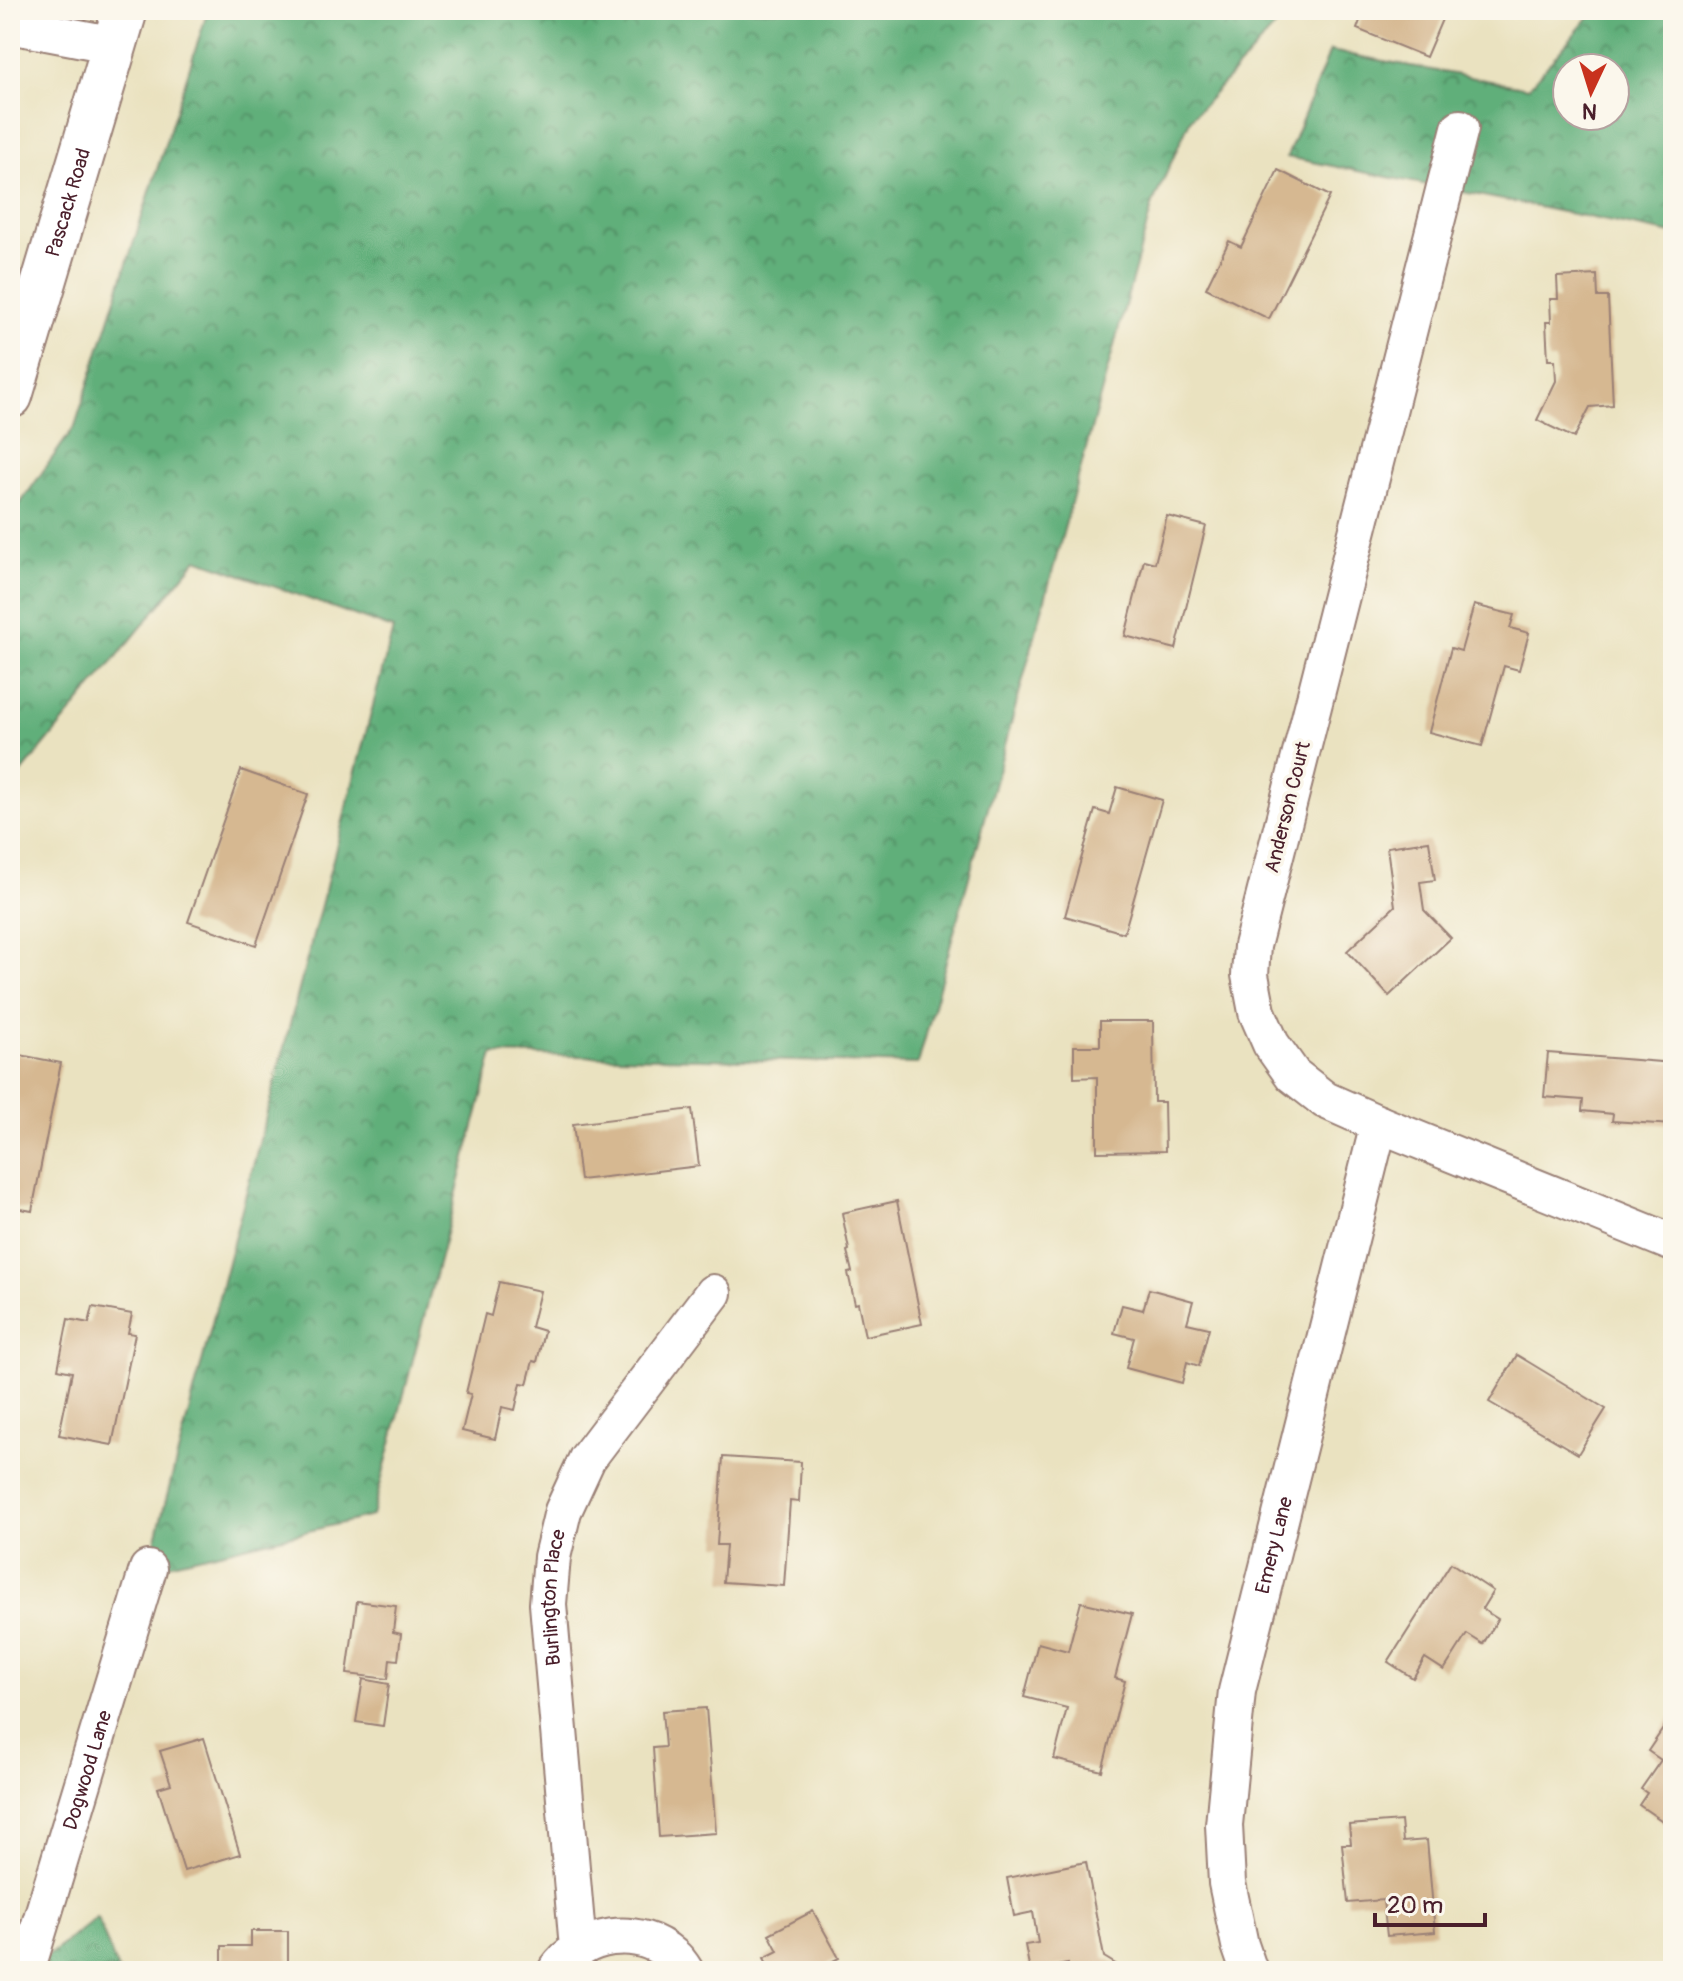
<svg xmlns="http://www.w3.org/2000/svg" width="1683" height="1981" font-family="Pangolin,sans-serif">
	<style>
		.forest { fill: url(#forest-crowns); stroke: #556752; stroke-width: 2; fill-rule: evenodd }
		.building { fill: #d6b891 }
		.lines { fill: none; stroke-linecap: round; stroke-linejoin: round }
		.minor-casing { stroke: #9a8076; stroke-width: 40 }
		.tertiary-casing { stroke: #9a8076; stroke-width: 48 }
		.minor { stroke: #fff; stroke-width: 36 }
		.tertiary { stroke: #fff; stroke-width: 44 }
		.labels { text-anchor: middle; stroke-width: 7; stroke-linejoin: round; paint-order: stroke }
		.street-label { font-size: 20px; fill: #4a1f2b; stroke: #fbf7ec }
	</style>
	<defs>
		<pattern id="forest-crowns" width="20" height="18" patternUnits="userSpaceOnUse" patternTransform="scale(2)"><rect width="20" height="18" fill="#60af7a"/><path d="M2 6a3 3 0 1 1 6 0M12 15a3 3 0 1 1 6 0" fill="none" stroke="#518e64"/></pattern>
	</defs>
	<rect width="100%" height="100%" fill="#fbf7ec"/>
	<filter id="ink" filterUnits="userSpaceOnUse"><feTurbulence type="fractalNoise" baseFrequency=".0125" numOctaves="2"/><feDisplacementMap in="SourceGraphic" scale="16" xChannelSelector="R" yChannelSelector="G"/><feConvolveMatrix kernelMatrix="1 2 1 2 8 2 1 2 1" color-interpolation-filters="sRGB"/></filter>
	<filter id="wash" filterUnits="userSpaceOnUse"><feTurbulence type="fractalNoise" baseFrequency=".006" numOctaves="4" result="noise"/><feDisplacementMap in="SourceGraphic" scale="32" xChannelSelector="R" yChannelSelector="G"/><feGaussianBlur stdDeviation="1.8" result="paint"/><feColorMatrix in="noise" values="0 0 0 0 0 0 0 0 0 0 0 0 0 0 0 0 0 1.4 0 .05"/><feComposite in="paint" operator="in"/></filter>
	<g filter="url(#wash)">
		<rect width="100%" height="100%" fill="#eae2c0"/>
		<g class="forest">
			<polygon points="208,10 1290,10 1190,120 1153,203 918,1064 493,1054 372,1516 148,1569 393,629 197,559 10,787 10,518 75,426"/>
			<path d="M1595,10H1673V234L1287,157L1330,51L1528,88ZM1567,68H1615V116H1567Z"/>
			<polygon points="97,1917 118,1971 29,1971"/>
		</g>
		<g id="blocks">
			<g class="building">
				<polygon points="1364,10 1446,10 1426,57 1357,29"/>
				<polygon points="1278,170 1330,196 1269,319 1206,288 1229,241 1241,247"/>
				<polygon points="1597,275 1598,297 1608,297 1613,405 1590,407 1574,438 1537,420 1556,381 1555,360 1548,360 1546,322 1551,322 1550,299 1558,299 1557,277"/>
				<polygon points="1167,516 1206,526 1176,649 1125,636 1144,560 1155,563"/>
				<polygon points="1474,605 1514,615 1510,628 1529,633 1519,670 1504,666 1482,746 1429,732 1451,648 1461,651"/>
				<polygon points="241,770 308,794 256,945 188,922"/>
				<polygon points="1117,787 1162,800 1124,933 1065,916 1095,810 1109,814"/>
				<polygon points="1429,841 1435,880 1420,882 1424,910 1451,938 1389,996 1347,951 1395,906 1387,847"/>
				<polygon points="1100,1021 1153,1021 1154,1102 1164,1102 1165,1151 1097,1152 1097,1077 1074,1078 1074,1046 1100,1046"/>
				<polygon points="10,1053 61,1063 32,1211 10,1207"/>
				<polygon points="1548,1053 1673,1063 1673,1125 1612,1121 1613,1114 1582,1111 1583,1100 1544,1097"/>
				<polygon points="692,1109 699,1166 580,1180 573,1124"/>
				<polygon points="897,1201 922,1324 865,1336 858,1303 855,1304 848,1273 852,1272 847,1251 849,1250 842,1213"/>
				<polygon points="499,1282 540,1291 531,1327 544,1331 537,1362 533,1361 527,1384 521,1383 515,1410 502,1407 495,1439 462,1431 471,1394 466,1393 485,1314 491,1316"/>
				<polygon points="1149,1289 1193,1301 1187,1323 1209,1328 1199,1366 1187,1362 1182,1383 1126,1368 1134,1338 1114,1333 1122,1305 1143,1310"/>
				<polygon points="93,1307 132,1314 128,1333 135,1334 112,1445 59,1435 72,1372 58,1369 68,1319 89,1323"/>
				<polygon points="1517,1355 1606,1409 1578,1454 1489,1402"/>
				<polygon points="723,1457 801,1462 799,1502 790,1501 784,1586 723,1582 726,1545 717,1545"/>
				<polygon points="1451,1563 1493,1591 1482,1609 1498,1619 1483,1644 1467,1634 1444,1670 1425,1658 1413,1678 1388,1662"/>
				<polygon points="357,1601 396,1606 393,1632 401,1634 398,1660 390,1659 388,1679 347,1674"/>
				<polygon points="1081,1602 1132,1614 1115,1678 1125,1681 1102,1771 1054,1759 1067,1708 1024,1697 1038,1643 1068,1651"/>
				<polygon points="363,1679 389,1684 383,1726 356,1722"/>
				<polygon points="706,1708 716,1833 659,1837 653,1748 665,1747 662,1711"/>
				<polygon points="1673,1714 1673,1828 1639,1805 1647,1793 1641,1789 1661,1760 1648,1751"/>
				<polygon points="204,1738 240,1854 184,1871 158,1788 171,1784 160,1751"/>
				<polygon points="1401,1821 1403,1842 1427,1840 1435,1932 1387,1936 1383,1900 1348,1903 1342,1844 1351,1844 1349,1825"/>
				<polygon points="1086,1862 1104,1957 1127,1971 1069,1971 1068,1964 1030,1971 1025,1945 1038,1943 1033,1912 1014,1916 1007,1878"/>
				<polygon points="813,1911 839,1958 813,1971 771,1971 764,1958 778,1951 769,1934"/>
				<polygon points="251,1931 288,1931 288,1971 222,1971 222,1946 251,1946"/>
			</g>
		</g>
	</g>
	<g filter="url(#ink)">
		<use href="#blocks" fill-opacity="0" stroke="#9a8076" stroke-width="2"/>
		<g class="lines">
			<g class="minor-casing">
				<g id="minor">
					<polyline points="10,25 115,45"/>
					<polyline points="1460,128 1252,946 1250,975 1257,1012 1271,1044 1293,1075 1325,1100 1379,1124 1673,1243"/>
					<path id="s1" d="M578,1948L548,1604L552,1557L563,1511L587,1459L713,1293"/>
					<path id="s2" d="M26,1971L148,1569"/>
					<path d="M556,1971C582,1933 638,1924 673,1956C678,1960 682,1966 685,1971"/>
					<path id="s3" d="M1249,1971L1240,1945L1227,1883L1224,1825L1237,1691L1379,1124"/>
				</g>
			</g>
			<g class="tertiary-casing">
				<g id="tertiary">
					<path id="s4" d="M10,396L125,10"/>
				</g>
			</g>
			<use href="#minor" class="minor"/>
			<use href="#tertiary" class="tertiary"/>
		</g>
	</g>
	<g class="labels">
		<g class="street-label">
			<text dy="7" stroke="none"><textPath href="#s4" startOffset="202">Pascack Road</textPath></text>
			<text transform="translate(1287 807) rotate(-76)" y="7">Anderson Court</text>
			<text dy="7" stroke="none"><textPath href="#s3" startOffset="434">Emery Lane</textPath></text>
			<text dy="7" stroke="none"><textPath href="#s1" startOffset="352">Burlington Place</textPath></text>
			<text dy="7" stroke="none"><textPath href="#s2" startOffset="210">Dogwood Lane</textPath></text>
		</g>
	</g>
	<rect width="1683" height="1981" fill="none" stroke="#fbf7ec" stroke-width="40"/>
	<g transform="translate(1591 92) rotate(184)"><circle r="38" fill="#fbf7ec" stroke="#b4a19f" stroke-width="2"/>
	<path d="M0-6L14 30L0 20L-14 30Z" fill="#c8321e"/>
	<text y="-12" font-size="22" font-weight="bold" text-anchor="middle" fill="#4a1f2b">N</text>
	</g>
	<path d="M1375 1913v12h110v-12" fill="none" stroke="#4a1f2b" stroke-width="4"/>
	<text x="1387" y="1913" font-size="24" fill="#4a1f2b" stroke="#fbf7ec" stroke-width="6" paint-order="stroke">20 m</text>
</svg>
